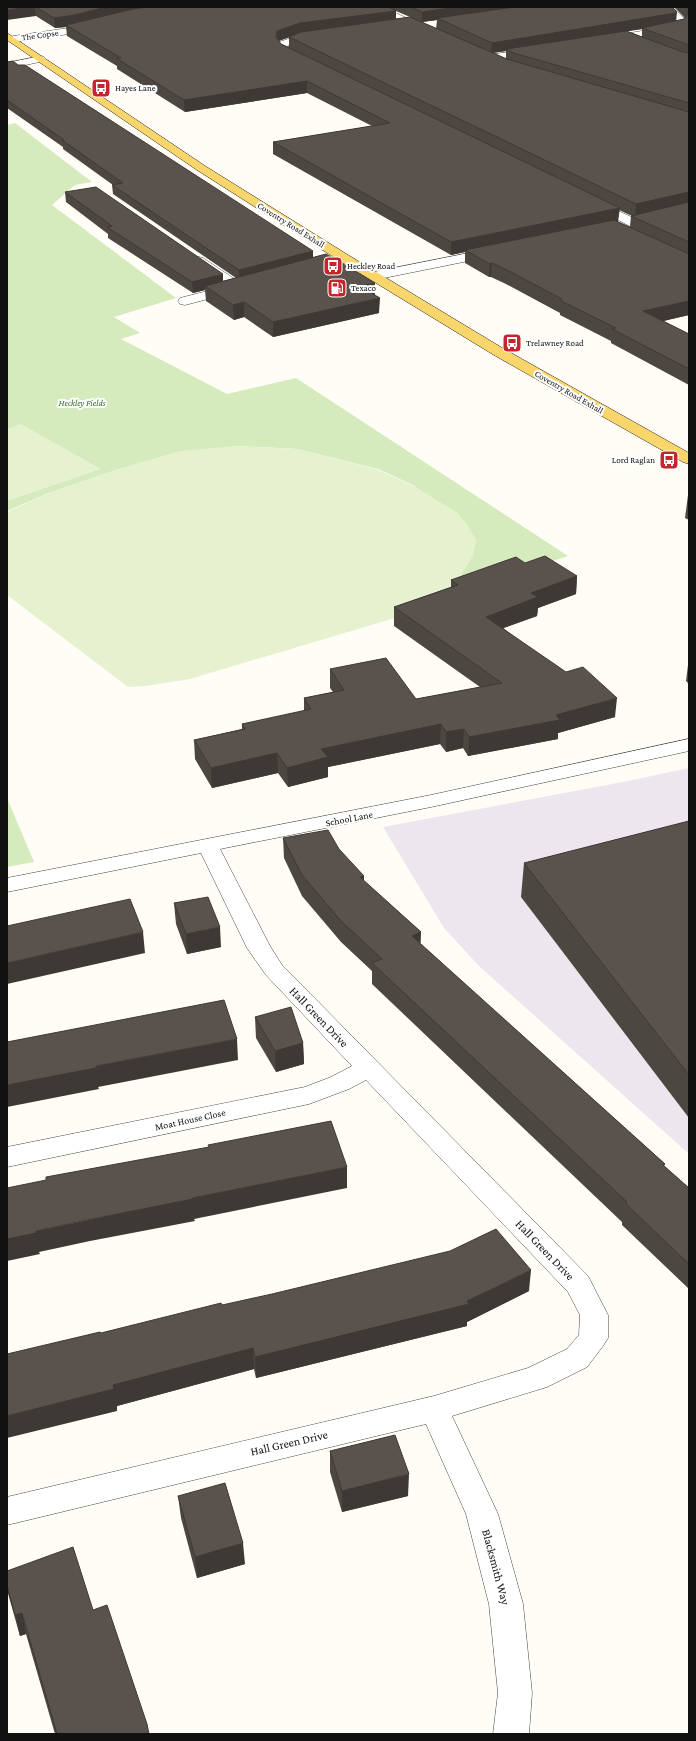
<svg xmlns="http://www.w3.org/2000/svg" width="696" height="1741" font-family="'Crimson Pro',serif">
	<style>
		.industrial { fill: #eee6ef }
		.green { fill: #d5ebbd }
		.pitch { fill: #e6f2cf }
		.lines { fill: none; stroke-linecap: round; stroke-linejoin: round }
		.minor-casing { stroke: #444; stroke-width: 1 }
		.major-casing { stroke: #222; stroke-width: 1 }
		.minor { fill: #fff; fill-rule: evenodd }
		.major { fill: #f9d66b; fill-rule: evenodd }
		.wall { fill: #4d4742; fill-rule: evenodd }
		.shaded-wall { fill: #3f3936 }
		.building { fill: #5a524d; stroke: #3f3936 }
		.labels { text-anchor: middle; stroke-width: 4; stroke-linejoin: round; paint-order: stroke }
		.far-street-label { font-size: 9px; fill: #111; stroke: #fff }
		.far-poi-label { font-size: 9px; fill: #111; stroke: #fff; text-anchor: start }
		.far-park-label { font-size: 9px; font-style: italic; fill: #2f6b1f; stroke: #fff }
		.street-label { font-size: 10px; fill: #111; stroke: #fff }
		.near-street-label { font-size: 12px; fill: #111; stroke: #fff }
	</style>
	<rect width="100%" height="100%" fill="#fffdf5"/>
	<polygon class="industrial" points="689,768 689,1154 479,966 444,928 383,827 628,781"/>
	<g class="green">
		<polygon points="15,123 92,182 75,185 52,205 176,298 114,317 140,333 121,339 227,394 296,378 568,556 448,595 415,486 378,469 297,449 237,446 122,468 46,494 7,511 7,125"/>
		<polygon points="7,798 34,862 7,867"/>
	</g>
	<g class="pitch">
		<polygon points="21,424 101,469 7,501 7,429"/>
		<polygon points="237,446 297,449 376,469 414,486 456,512 467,524 476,540 473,556 448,595 395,618 190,679 146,686 128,687 7,595 7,512 46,494 122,468 180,451"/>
	</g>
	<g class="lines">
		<g class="minor-casing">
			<g id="minor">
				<polygon points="372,7 383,7 432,30 430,32 424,32"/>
				<polygon points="663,7 672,7 686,20 687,22 682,29 607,43 602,40 607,37 676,25 678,22"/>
				<polygon points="95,22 99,25 98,27 76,33 13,42 8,39 13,36 76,27"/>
				<polygon points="318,32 321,33 323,35 321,37 302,40 287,46 308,58 310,60 308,62 302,62 277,47 279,42 297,36"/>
				<polygon points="536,48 539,49 541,51 539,53 489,61 484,58 489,55"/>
				<polygon points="41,56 44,57 46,59 44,61 7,69 7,63"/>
				<polygon points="592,199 638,220 640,223 638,226 630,226 588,205 586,203 588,201"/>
				<polygon points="494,248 498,249 500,252 498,255 374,280 369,279 368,276 369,273"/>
				<polygon points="199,257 203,258 242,284 244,287 242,290 185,305 180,304 178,301 180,298 227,286 195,264 193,261 195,258"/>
				<polygon points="689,739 689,751 431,807 220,849 270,946 282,965 588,1276 608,1315 608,1338 603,1346 587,1367 547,1387 452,1416 498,1514 523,1604 532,1693 529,1734 493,1734 498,1693 489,1604 466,1514 426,1424 7,1525 7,1497 434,1396 528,1368 567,1349 579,1335 580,1315 568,1292 366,1080 349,1089 309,1104 7,1167 7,1147 305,1087 331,1077 352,1066 266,975 247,948 201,853 7,892 7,878 431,795"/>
			</g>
		</g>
		<g class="major-casing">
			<polygon id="major" points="7,33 205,166 348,255 504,349 689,453 689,464 683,462 494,355 340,261 197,170 7,40"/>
		</g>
		<use href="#minor" class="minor"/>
		<use href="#major" class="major"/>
	</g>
	<g class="wall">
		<path d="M7,7H672L676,21L684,19L685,18L674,7H689V315L663,321L689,334V385L611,343V341L560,315V313L506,284L491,277H489L465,263V252L451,255L273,154V142L372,126L307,93L185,112L117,69V66L67,36L66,27L55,28L36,16ZM396,11L410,17L396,19ZM437,20L436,29L422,22ZM642,29V37L627,31ZM289,37V47L281,44L279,41ZM506,51V59L493,53ZM619,210L632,216H631L630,227L617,222L618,221Z"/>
		<polygon points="7,62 313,258 375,295 379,313 273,337 244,317 234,320 206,301 205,290 193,293 108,238 108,234 66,202 65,192 223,281 236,278 113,194 112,185 113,185 63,149 63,147 7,108"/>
		<polygon points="688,495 689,495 689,520 685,518"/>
		<polygon points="525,563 577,576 576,594 538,608 537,616 503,628 615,717 558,733 558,739 468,756 463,748 446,752 440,744 328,767 328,777 288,787 278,773 212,788 195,759 194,740 242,729 242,724 304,711 304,698 333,692 330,688 330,669 416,699 480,687 394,626 394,607 451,587 451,580"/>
		<polygon points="689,657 689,684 686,681"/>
		<polygon points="689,821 689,1118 521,897 524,863"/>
		<polygon points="283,838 339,849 364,881 421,932 420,944 665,1164 664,1166 689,1188 689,1289 622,1225 622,1222 372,984 372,971 341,942 302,896 284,858"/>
		<polygon points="174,903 221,947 187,954 176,924"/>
		<polygon points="255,1017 303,1043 304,1064 276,1072 256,1038"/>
		<polygon points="529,1291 467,1322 467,1326 256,1378 254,1369 117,1406 117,1411 101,1333 222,1305"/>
		<polygon points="330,1451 408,1496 342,1512 330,1472"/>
		<polygon points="178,1496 245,1564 197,1578 181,1518"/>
		<polygon points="7,1571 93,1610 149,1734 55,1734 26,1634 20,1636 7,1590"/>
	</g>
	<g class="shaded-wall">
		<polygon points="28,7 35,7 36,16 7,20 7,10"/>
		<polygon points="106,7 160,7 66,25 66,27 55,28 54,18"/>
		<polygon points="457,7 526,7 437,18 437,20 422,22 422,12"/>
		<polygon points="396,11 396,21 300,34 278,41 276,37 277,31 300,23"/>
		<polygon points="677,12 676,22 642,28 642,29 510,50 506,49 506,51 491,53 492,43"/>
		<polygon points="307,81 307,93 185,112 184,100"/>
		<polygon points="689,192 689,204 635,217 636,204"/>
		<polygon points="620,208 618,221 468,252 465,250 465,252 451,255 451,242"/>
		<polygon points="313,251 313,261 239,280 239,270"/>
		<polygon points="492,263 491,277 489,277 490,264"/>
		<polygon points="223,274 223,285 205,286 205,290 193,293 192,282"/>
		<polygon points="375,283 375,298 359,286"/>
		<polygon points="380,298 379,313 273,337 273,322"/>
		<polygon points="689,301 689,315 642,326 643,311"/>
		<polygon points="244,302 244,317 234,320 233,305"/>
		<polygon points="577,576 576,594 538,608 537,616 485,635 486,617 531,593"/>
		<polygon points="617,698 615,717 558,733 558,739 468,756 469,737 556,715"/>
		<polygon points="441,724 440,744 328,767 328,777 288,787 287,768 321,749"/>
		<polygon points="464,729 463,748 446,752 446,732"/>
		<polygon points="277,753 278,773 212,788 211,768"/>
		<polygon points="364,876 364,896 360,877"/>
		<polygon points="220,927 221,947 187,954 186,934"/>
		<polygon points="143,932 145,953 7,984 7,963"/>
		<polygon points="421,932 420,953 412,936"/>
		<polygon points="237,1039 238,1060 98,1087 99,1089 7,1107 7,1085 96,1066"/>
		<polygon points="303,1043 304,1064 276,1072 275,1051"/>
		<polygon points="347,1167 347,1188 194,1219 195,1221 90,1241 39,1252 40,1254 7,1261 7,1239 36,1231 192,1198"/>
		<polygon points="531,1270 529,1291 467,1322 467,1326 256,1378 255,1357 467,1301"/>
		<polygon points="253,1348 254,1369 117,1406 117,1411 7,1438 7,1416 113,1385"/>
		<polygon points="409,1474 408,1496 342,1512 342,1491"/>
		<polygon points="243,1543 245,1564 197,1578 195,1557"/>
		<polygon points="22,1613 26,1634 20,1636 15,1615"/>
	</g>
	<g class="building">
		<polygon points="7,7 28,7 7,10"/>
		<polygon points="36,7 106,7 75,15 54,18"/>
		<polygon points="148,7 389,7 396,11 300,23 277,31 276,37 281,44 620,208 451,242 273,142 390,123 307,81 184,100 116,58 121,58 66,25 133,9"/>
		<polygon points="411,7 457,7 422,12"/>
		<polygon points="515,7 672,7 677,12 676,13 492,43 437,18"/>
		<polygon points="685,7 689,7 689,10"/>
		<polygon points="689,11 689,45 642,28 684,19"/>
		<polygon points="410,17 507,59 689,112 689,192 636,204 289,37 301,32"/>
		<polygon points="626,31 683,52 689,53 689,103 514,53 506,49"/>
		<polygon points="13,61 18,65 25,65 313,251 239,270 112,185 123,183 62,140 64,140 7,100 7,62"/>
		<polygon points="96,187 223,274 192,282 107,227 112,226 65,192"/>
		<polygon points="689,202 689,242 631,216"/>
		<polygon points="614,220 689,254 689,301 643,311 689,334 689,369 612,329 616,328 561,301 562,299 507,270 492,263 490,264 465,250"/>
		<polygon points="326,254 375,283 359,286 380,298 273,322 244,302 233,305 205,286"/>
		<polygon points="545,556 577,576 531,593 538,597 486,617 566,672 583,667 617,698 556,715 560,720 469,737 464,729 446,732 441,724 321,749 328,757 287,768 277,753 211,768 194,740 245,729 242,724 311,709 304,698 344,690 330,669 386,658 416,699 502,683 394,607 458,585 451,580 516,557 525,563"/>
		<polygon points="689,821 689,1075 524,863"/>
		<polygon points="328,830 339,849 364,876 360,877 421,932 412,936 665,1164 663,1165 689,1188 689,1264 625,1203 627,1202 372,963 382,959 341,921 302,875 283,838"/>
		<polygon points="208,897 220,927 186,934 174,903"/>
		<polygon points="130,899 143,932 7,963 7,926"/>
		<polygon points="224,1000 237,1039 96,1066 96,1068 7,1085 7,1042"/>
		<polygon points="291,1007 303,1043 275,1051 255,1017"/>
		<polygon points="331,1121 347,1167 192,1198 193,1199 87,1220 36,1231 36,1233 7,1239 7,1188 46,1180 46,1177 209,1147 208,1145"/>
		<polygon points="496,1229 531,1270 467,1301 469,1304 255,1357 253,1348 113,1385 114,1389 7,1416 7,1354 100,1332 101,1333 221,1303 222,1305 272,1294 450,1251"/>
		<polygon points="395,1435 409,1474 342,1491 330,1451"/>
		<polygon points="225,1483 243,1543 195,1557 178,1496"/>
		<polygon points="73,1547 93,1610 107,1605 147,1724 149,1734 57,1734 22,1613 15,1615 7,1585 7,1571"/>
	</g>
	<defs>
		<g id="bus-square" transform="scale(1)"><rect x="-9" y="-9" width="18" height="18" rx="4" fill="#c4262e" stroke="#fff"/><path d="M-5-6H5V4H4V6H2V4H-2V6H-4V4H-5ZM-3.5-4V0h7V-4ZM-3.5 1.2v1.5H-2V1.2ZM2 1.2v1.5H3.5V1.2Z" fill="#fff"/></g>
		<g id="fuel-square" transform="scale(1)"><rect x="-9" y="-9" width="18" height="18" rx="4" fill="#c4262e" stroke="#fff"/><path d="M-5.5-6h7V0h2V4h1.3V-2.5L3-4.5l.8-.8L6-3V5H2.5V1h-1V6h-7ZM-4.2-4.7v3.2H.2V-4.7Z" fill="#fff"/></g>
	</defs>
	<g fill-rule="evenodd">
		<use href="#bus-square" x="101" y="88"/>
		<use href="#bus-square" x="333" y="266"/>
		<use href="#fuel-square" x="337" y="288"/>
		<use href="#bus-square" x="512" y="343"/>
		<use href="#bus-square" x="669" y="460"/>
	</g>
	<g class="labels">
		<g class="far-street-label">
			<text transform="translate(40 35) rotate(-8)" y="3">The Copse</text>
			<text transform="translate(291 225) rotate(32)" y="3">Coventry Road Exhall</text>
			<text transform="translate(569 392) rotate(30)" y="3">Coventry Road Exhall</text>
		</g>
		<g class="far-poi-label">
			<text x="115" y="91">Hayes Lane</text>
			<text x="347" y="269">Heckley Road</text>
			<text x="351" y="291">Texaco</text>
			<text x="526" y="346">Trelawney Road</text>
			<text x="655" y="463" text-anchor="end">Lord Raglan</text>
		</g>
		<g class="far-park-label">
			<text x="82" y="406">Heckley Fields</text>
		</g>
		<g class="street-label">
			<text transform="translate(349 818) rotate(-11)" y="4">School Lane</text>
			<text transform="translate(190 1119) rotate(-12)" y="4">Moat House Close</text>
		</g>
		<g class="near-street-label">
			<text transform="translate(319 1017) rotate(46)" y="4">Hall Green Drive</text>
			<text transform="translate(545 1250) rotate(46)" y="4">Hall Green Drive</text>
			<text transform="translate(289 1443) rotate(-13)" y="4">Hall Green Drive</text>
			<text transform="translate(496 1567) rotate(75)" y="4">Blacksmith Way</text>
		</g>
	</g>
	<rect width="696" height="1741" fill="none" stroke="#111111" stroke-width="16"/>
</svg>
